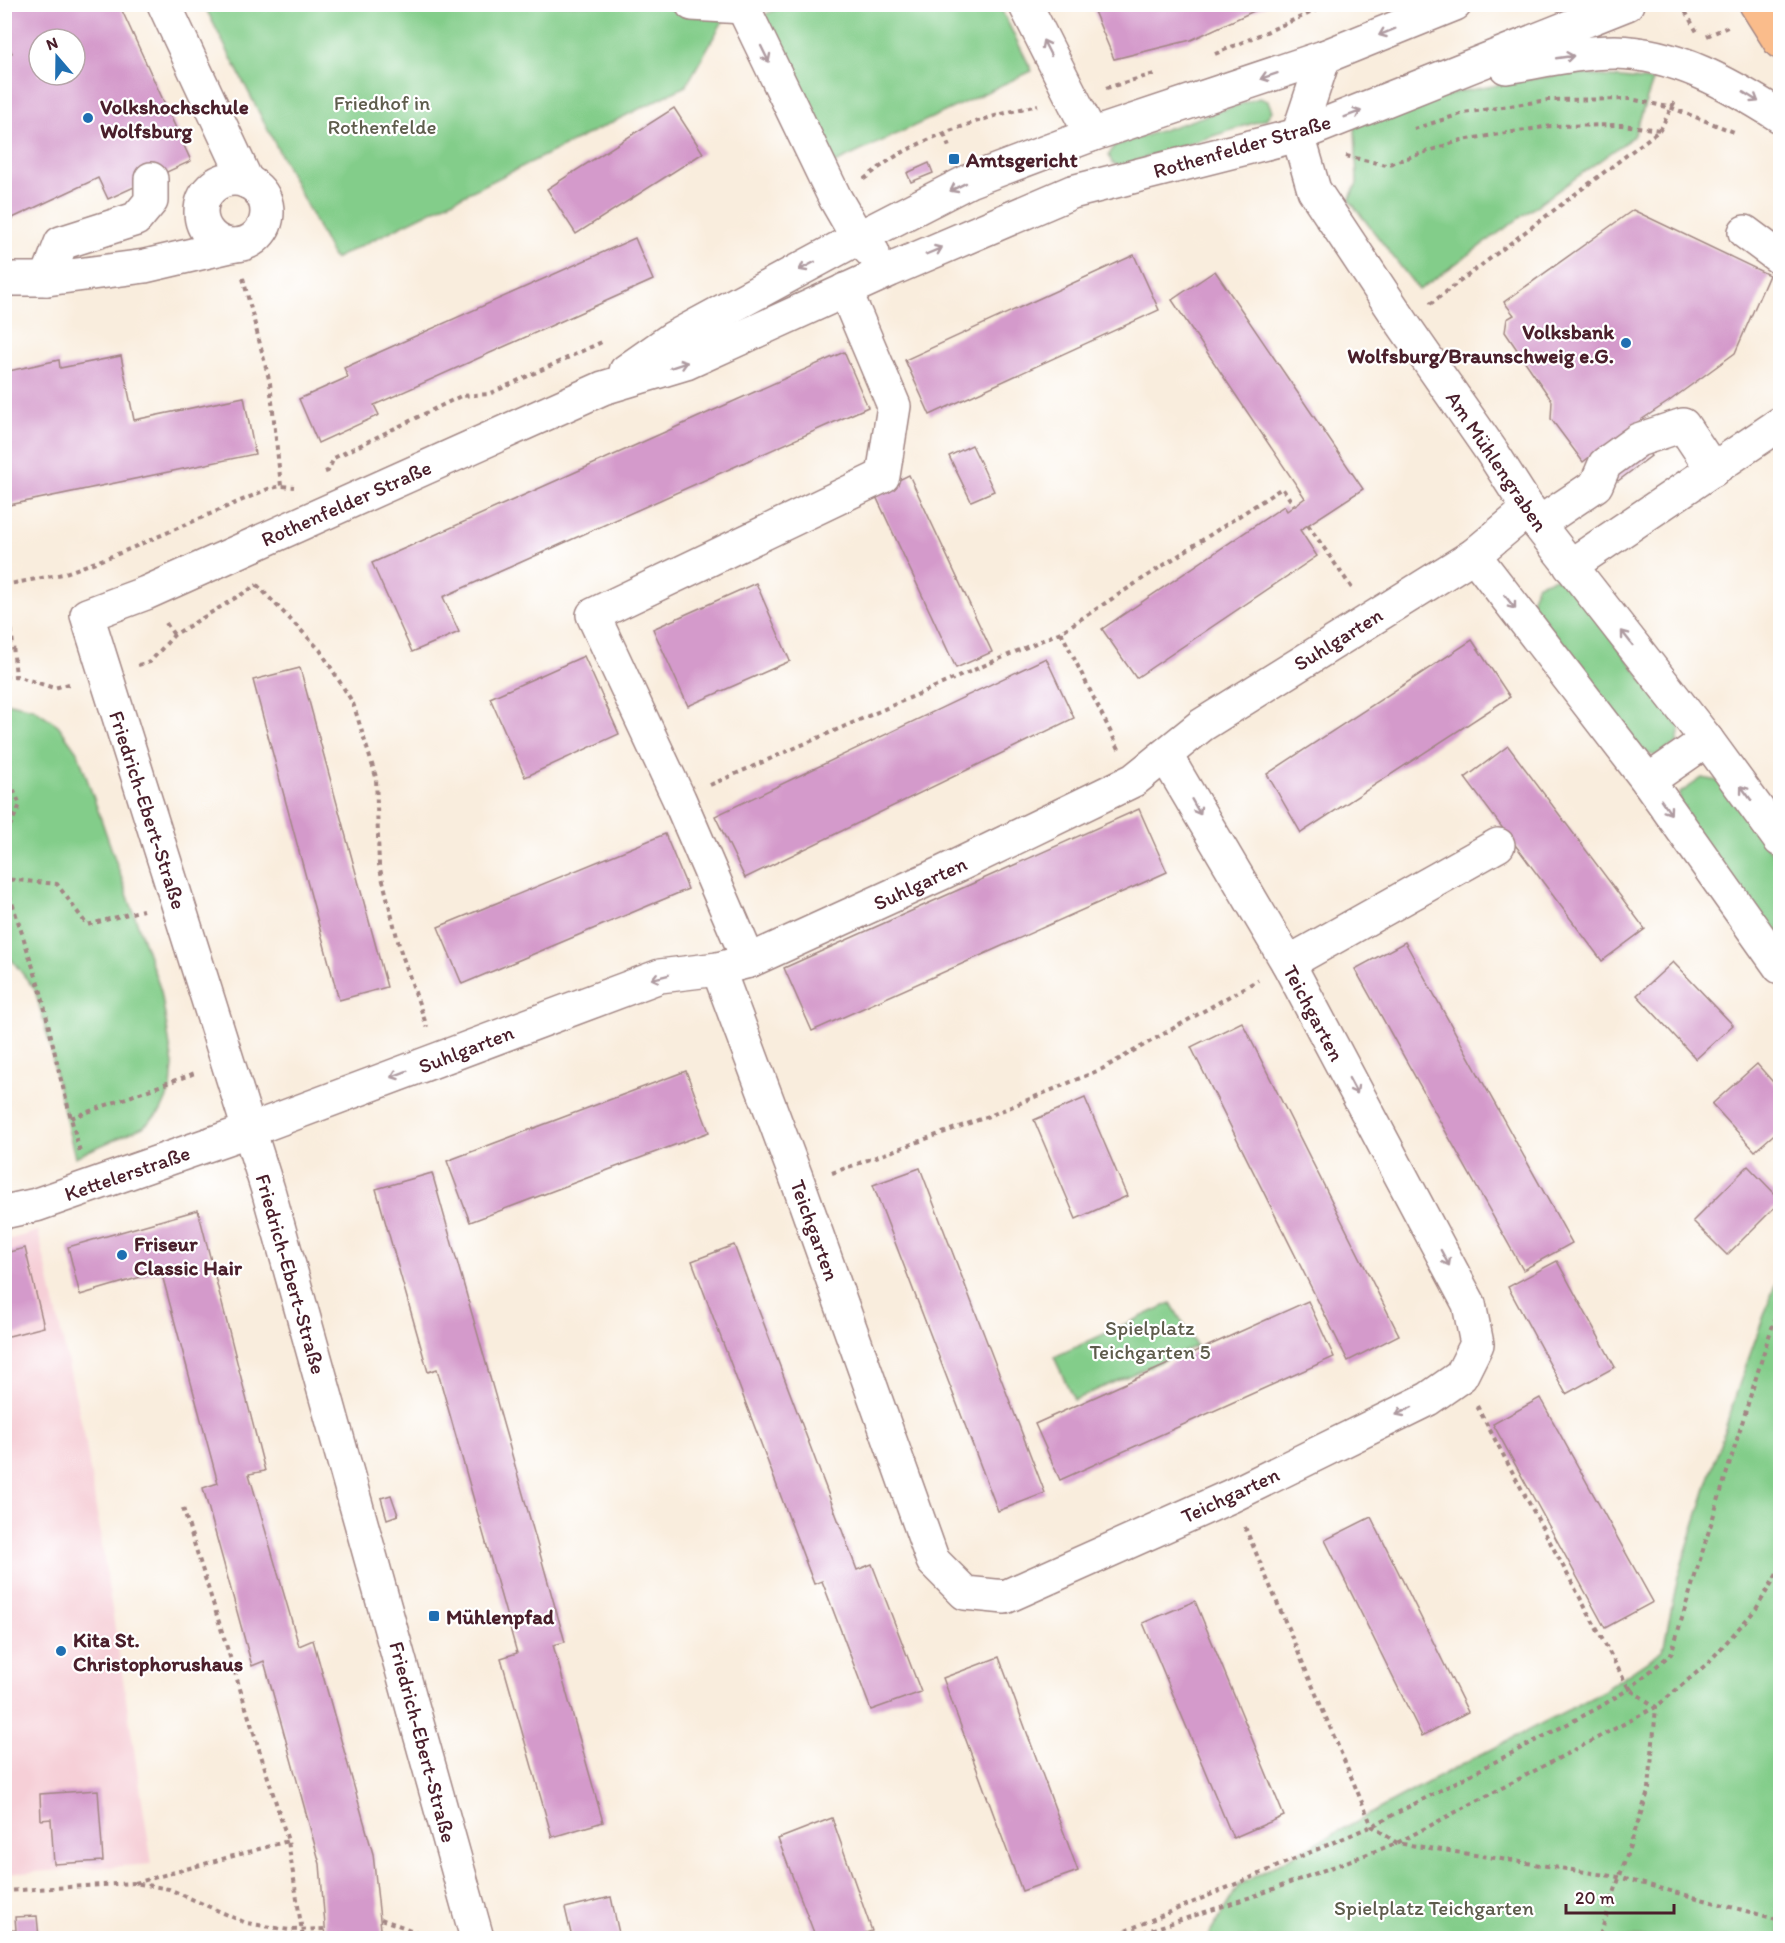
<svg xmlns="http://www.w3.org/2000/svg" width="1785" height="1943" font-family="Itim,sans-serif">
	<rect width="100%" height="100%" fill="#fff"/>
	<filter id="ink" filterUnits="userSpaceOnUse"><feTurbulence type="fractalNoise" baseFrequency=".0167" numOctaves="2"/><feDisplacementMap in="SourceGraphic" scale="12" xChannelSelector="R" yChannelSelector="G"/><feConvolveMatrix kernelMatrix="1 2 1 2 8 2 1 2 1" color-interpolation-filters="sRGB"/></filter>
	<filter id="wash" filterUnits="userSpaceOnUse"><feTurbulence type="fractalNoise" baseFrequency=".008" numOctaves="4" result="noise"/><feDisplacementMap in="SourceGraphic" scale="24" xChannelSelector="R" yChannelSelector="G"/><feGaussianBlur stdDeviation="1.35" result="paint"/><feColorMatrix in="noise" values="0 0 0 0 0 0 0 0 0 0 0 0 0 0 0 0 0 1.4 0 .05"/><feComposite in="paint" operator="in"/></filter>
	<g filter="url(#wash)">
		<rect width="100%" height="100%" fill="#f9eddd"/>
		<path fill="#f6cfd7" d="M38,1231L85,1438L152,1864L5,1874V1241Z"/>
		<g fill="#83cd8a" stroke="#66765a" stroke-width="1.5">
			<path d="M787,4L999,5L1032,71L833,164L764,15Z"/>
			<path d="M204,5H732L686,86L334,259Z"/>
			<path d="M1567,73L1653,81L1634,136L1419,290L1349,200L1357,183L1355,125L1458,92Z"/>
			<path d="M1259,98L1268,101L1272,111L1266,119L1119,166L1112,163L1109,155L1114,146Z"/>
			<path d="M1555,578L1571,585L1680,728L1677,743L1656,756L1637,751L1531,611L1532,598L1538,584Z"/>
			<path d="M5,702L33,708L58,725L78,753L161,991L173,1065L171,1088L161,1111L143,1127L75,1157L56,1079L51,1049L35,990L5,951Z"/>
			<path d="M1702,778L1719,781L1780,864V950L1679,809L1680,793Z"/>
			<path d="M1780,1271V1938H1207L1239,1885L1460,1765L1593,1697L1663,1650L1678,1576L1739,1385Z"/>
			<path d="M1171,1303L1196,1346L1074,1400L1054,1357Z"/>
		</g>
		<g id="blocks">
			<g fill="#d49acb" fill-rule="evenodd">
				<path d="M4,4H119L191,161L108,199L98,178L4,222V57L12,53L4,36ZM39,39H75V75H39Z"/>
				<path d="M1091,4H1269L1191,40L1114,59Z"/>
				<path d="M674,108L703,153L576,234L547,189Z"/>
				<path d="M929,163L933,173L911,182L907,173Z"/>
				<path d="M1633,210L1769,275L1735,353L1668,402L1629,428L1651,456L1618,481L1596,452L1583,462L1551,419L1552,401L1505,332L1507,319L1514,315L1504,302Z"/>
				<path d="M635,238L653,280L374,405L379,415L318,443L299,399L348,377L344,368Z"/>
				<path d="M1134,255L1159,310L930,415L905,360Z"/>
				<path d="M1215,271L1363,489L1300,530L1317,556L1136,678L1102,629L1284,506L1287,511L1305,498L1172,300Z"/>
				<path d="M844,352L868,407L443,597L459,632L412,652L372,563Z"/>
				<path d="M121,356L134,420L244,397L255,454L9,505L4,484V372L59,360L60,368Z"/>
				<path d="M972,445L994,491L971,501L949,456Z"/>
				<path d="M909,475L992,652L956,668L874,492Z"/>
				<path d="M756,583L790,661L688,706L653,629Z"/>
				<path d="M1472,640L1510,697L1301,833L1267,774Z"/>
				<path d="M584,656L619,734L525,777L490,698Z"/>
				<path d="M1046,658L1074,718L745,878L715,816Z"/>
				<path d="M300,668L387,987L339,1000L253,680Z"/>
				<path d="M1508,746L1645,929L1602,961L1465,778Z"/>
				<path d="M1139,809L1167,872L812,1031L784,968Z"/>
				<path d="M665,834L688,889L462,984L438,927Z"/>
				<path d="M1405,942L1572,1243L1523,1270L1355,969Z"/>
				<path d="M1673,962L1733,1025L1696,1059L1637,995Z"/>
				<path d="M1242,1022L1399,1335L1348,1361L1191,1047Z"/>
				<path d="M1757,1064L1780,1090V1129L1755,1151L1712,1104Z"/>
				<path d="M686,1071L709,1132L470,1222L447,1161Z"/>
				<path d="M1085,1098L1127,1196L1076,1219L1034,1120Z"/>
				<path d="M1748,1166L1780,1199V1202L1727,1255L1693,1221Z"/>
				<path d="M920,1168L1045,1493L998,1511L873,1185Z"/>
				<path d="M432,1173L565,1642L553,1645L603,1822L552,1837L501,1658L517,1653L437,1369L428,1372L376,1189Z"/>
				<path d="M198,1210L265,1471L249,1474L299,1646L313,1640L373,1854L382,1938H326L320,1864L264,1661L252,1666L203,1488L218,1483L161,1271L80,1295L68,1247Z"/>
				<path d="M734,1245L857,1570L872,1564L921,1692L871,1710L822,1581L814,1584L692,1261Z"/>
				<path d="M25,1248L44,1327L5,1337V1253Z"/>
				<path d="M1557,1261L1615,1367L1566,1394L1508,1287Z"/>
				<path d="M1308,1301L1334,1357L1060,1480L1035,1424Z"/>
				<path d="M1540,1398L1653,1602L1605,1628L1493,1424Z"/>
				<path d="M391,1495L398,1515L387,1519L381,1498Z"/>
				<path d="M1371,1517L1468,1712L1422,1736L1325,1540Z"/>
				<path d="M1195,1601L1284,1816L1233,1838L1143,1623Z"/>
				<path d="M999,1657L1078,1871L1022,1891L943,1678Z"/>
				<path d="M98,1790L103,1861L54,1864L51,1819L41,1820L40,1794Z"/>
				<path d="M832,1818L872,1931L850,1938H816L778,1839Z"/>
				<path d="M611,1897L620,1938H572L565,1908Z"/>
				<path d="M37,1916L39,1938H4V1931L16,1930L15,1917Z"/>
			</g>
		</g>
	</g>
	<g filter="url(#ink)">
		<use href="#blocks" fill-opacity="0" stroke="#a28684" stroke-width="1.5"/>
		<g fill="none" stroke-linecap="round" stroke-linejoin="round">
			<g stroke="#a28684" stroke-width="36">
				<g id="minor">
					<path d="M164,4L247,182"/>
					<path d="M692,4L743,7"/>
					<path d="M749,4L743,7L835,198L858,238L873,253"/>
					<path d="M1025,4L1091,135"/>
					<path d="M1506,67C1542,61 1579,52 1615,52C1676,53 1731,85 1780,116"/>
					<path d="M1298,135L1314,190L1403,324L1492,452L1538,524L1707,740L1780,840"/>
					<path d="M1298,135L1324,57"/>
					<circle cx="234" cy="212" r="33"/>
					<path d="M1745,232L1780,258"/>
					<path d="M4,279H47L145,266L235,245"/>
					<path d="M47,279L61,243L136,219L151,201V179"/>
					<path d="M626,371L673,338L858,238L969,181L1091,135L1324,57L1455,4"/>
					<path d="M1538,524L1596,485L1605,464L1638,440L1683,425L1713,470"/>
					<path d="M1474,555L1648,781L1780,967"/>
					<path d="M1570,566L1780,424"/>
					<path d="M1648,781L1707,740"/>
					<path d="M749,961L679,799L593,615L883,476L894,406L845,290"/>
					<path d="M1288,963L1498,845"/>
					<path d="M718,969L799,1185L933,1561L965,1593L1005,1597L1231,1496L1428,1399L1461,1376L1477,1344L1469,1304L1288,963L1166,756"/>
					<path d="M4,1212L36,1205L250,1130L660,976L718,969L749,961L942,873L1134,780L1202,725L1474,555L1529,509"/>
					<path d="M477,1938L268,1190L87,615L146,593L603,388L686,363L890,270L1072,192L1298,135L1627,4"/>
				</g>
			</g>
			<g stroke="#a28684" stroke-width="36">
				<path id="major" d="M1756,4L1780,42"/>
			</g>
			<g stroke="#a28684" stroke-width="4" stroke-dasharray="4.5 4.5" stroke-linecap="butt">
				<path d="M1681,4L1697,32"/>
				<path d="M1707,36L1730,26"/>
				<path d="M1215,54L1331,4"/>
				<path d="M1106,88L1154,74"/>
				<path d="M1414,129L1464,113L1548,100L1631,99L1672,108L1734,132"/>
				<path d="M944,134L950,150"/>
				<path d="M1346,156L1386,165L1462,140L1551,126L1622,125L1660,130"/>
				<path d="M864,179C875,171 886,162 898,155C938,132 993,115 1038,105"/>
				<path d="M243,278L270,383L281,486"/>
				<path d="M1430,304L1660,130L1676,99"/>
				<path d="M325,472L328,471L334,458L461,396L489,394L604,341"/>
				<path d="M1308,525L1354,591"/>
				<path d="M4,585L63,574L120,553L268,489L281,486L294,487"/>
				<path d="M7,585L16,676"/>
				<path d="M257,585L320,650L353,703L376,777L379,865L400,949L427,1027"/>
				<path d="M166,623L174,635"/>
				<path d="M1061,632L1119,749"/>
				<path d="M138,665L150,662L174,635L257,585"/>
				<path d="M4,677L16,676L54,688L73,683"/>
				<path d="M4,776L9,778L20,805L5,836V879L57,884L87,925L143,910"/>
				<path d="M710,785L1061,632L1282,488L1294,505"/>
				<path d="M4,878L41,992L60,1076L80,1152"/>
				<path d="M71,1118L195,1073"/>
				<path d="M832,1173L989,1116L1102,1069L1258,980"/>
				<path d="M1477,1406L1629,1689L1656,1707L1649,1789L1599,1938"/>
				<path d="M183,1508L288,1841L303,1938"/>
				<path d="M1245,1527L1372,1826L1397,1843L1618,1877L1780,1920"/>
				<path d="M135,1883L288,1841"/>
				<path d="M4,1891L134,1883L169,1889L246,1923L289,1930L325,1929"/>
				<path d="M381,1919L433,1938"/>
				<path d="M1109,1938L1372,1826L1598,1708L1629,1689L1671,1654L1767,1342L1780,1305"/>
				<path d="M1126,1938L1260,1894L1397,1843L1656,1707L1708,1663L1756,1609L1780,1569"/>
			</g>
			<use href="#minor" stroke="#fff" stroke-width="33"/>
			<use href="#major" stroke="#fabc8b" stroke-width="33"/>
		</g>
		<defs><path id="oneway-shaft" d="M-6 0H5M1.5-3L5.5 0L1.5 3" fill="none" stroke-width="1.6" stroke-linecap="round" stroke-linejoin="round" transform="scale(1.5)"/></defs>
		<g stroke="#ae9aa0">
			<use href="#oneway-shaft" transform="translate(1387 32) rotate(158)"/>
			<use href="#oneway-shaft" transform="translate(1047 48) rotate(-117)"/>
			<use href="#oneway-shaft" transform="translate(765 54) rotate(64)"/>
			<use href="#oneway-shaft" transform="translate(1565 57) rotate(-8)"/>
			<use href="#oneway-shaft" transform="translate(1269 76) rotate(162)"/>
			<use href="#oneway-shaft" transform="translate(1751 97) rotate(32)"/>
			<use href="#oneway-shaft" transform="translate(1353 114) rotate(-21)"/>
			<use href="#oneway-shaft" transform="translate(958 187) rotate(153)"/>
			<use href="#oneway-shaft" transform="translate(934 251) rotate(-23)"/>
			<use href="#oneway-shaft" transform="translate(807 266) rotate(152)"/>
			<use href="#oneway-shaft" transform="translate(679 365) rotate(-18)"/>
			<use href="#oneway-shaft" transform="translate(1510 602) rotate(52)"/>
			<use href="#oneway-shaft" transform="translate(1627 638) rotate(-128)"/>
			<use href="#oneway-shaft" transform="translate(1746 793) rotate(-126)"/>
			<use href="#oneway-shaft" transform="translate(1196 807) rotate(60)"/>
			<use href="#oneway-shaft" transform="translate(1666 807) rotate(55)"/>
			<use href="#oneway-shaft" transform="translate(660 977) rotate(166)"/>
			<use href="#oneway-shaft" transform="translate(399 1074) rotate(159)"/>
			<use href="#oneway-shaft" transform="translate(1353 1086) rotate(62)"/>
			<use href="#oneway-shaft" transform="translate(1445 1258) rotate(62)"/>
			<use href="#oneway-shaft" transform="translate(1404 1411) rotate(154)"/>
		</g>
	</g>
	<g fill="#1f6fb2" stroke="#fff" stroke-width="2">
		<circle cx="88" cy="118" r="6"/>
		<rect x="948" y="153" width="12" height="12" rx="3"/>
		<circle cx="1626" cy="343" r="6"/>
		<circle cx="122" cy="1255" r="6"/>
		<rect x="428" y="1610" width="12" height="12" rx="3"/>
		<circle cx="61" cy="1651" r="6"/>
	</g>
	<g text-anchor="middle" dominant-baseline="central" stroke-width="4.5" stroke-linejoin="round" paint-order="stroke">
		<g font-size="21" fill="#5e5c4c" stroke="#fff">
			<text x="382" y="102">Friedhof in<tspan x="382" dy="24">Rothenfelde</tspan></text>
			<text x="1150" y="1327">Spielplatz<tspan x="1150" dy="24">Teichgarten 5</tspan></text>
			<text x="1434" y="1907">Spielplatz Teichgarten</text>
		</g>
		<g font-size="21" font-weight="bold" fill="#4a1f2b" stroke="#fff" text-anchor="start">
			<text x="100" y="106">Volkshochschule<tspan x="100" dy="24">Wolfsburg</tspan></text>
			<text x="966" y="159">Amtsgericht</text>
			<text x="1614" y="331" text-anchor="end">Volksbank<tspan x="1614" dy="24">Wolfsburg/Braunschweig e.G.</tspan></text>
			<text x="134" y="1243">Friseur<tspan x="134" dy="24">Classic Hair</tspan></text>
			<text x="446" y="1616">Mühlenpfad</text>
			<text x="73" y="1639">Kita St.<tspan x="73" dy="24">Christophorushaus</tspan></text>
		</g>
		<g font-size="21" fill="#4a1f2b" stroke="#fff">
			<text transform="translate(1242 146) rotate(-16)">Rothenfelder Straße</text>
			<text transform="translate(1497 461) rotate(56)">Am Mühlengraben</text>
			<text transform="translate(346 503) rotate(-24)">Rothenfelder Straße</text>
			<text transform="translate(1338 639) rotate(-32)">Suhlgarten</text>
			<text transform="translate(148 810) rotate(72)">Friedrich-Ebert-Straße</text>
			<text transform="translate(920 883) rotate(-25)">Suhlgarten</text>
			<text transform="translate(1314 1013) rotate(62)">Teichgarten</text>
			<text transform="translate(466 1049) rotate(-21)">Suhlgarten</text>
			<text transform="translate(127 1173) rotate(-19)">Kettelerstraße</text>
			<text transform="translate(815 1230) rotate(70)">Teichgarten</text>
			<text transform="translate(291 1274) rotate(74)">Friedrich-Ebert-Straße</text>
			<text transform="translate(1230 1495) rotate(-25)">Teichgarten</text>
			<text transform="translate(423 1742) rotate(75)">Friedrich-Ebert-Straße</text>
		</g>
	</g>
	<rect width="1785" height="1943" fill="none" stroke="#fff" stroke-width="24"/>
	<g transform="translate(57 57) rotate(340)"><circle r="28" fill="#ffffff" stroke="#b7a5aa" stroke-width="1.5"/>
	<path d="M0-4.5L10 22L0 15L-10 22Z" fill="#1f6fb2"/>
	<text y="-9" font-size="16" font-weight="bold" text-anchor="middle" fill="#4a1f2b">N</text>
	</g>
	<path d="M1566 1904v9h108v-9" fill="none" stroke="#4a1f2b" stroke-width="3"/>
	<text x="1575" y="1904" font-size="18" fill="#4a1f2b" stroke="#ffffff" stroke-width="4.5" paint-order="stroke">20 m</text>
</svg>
